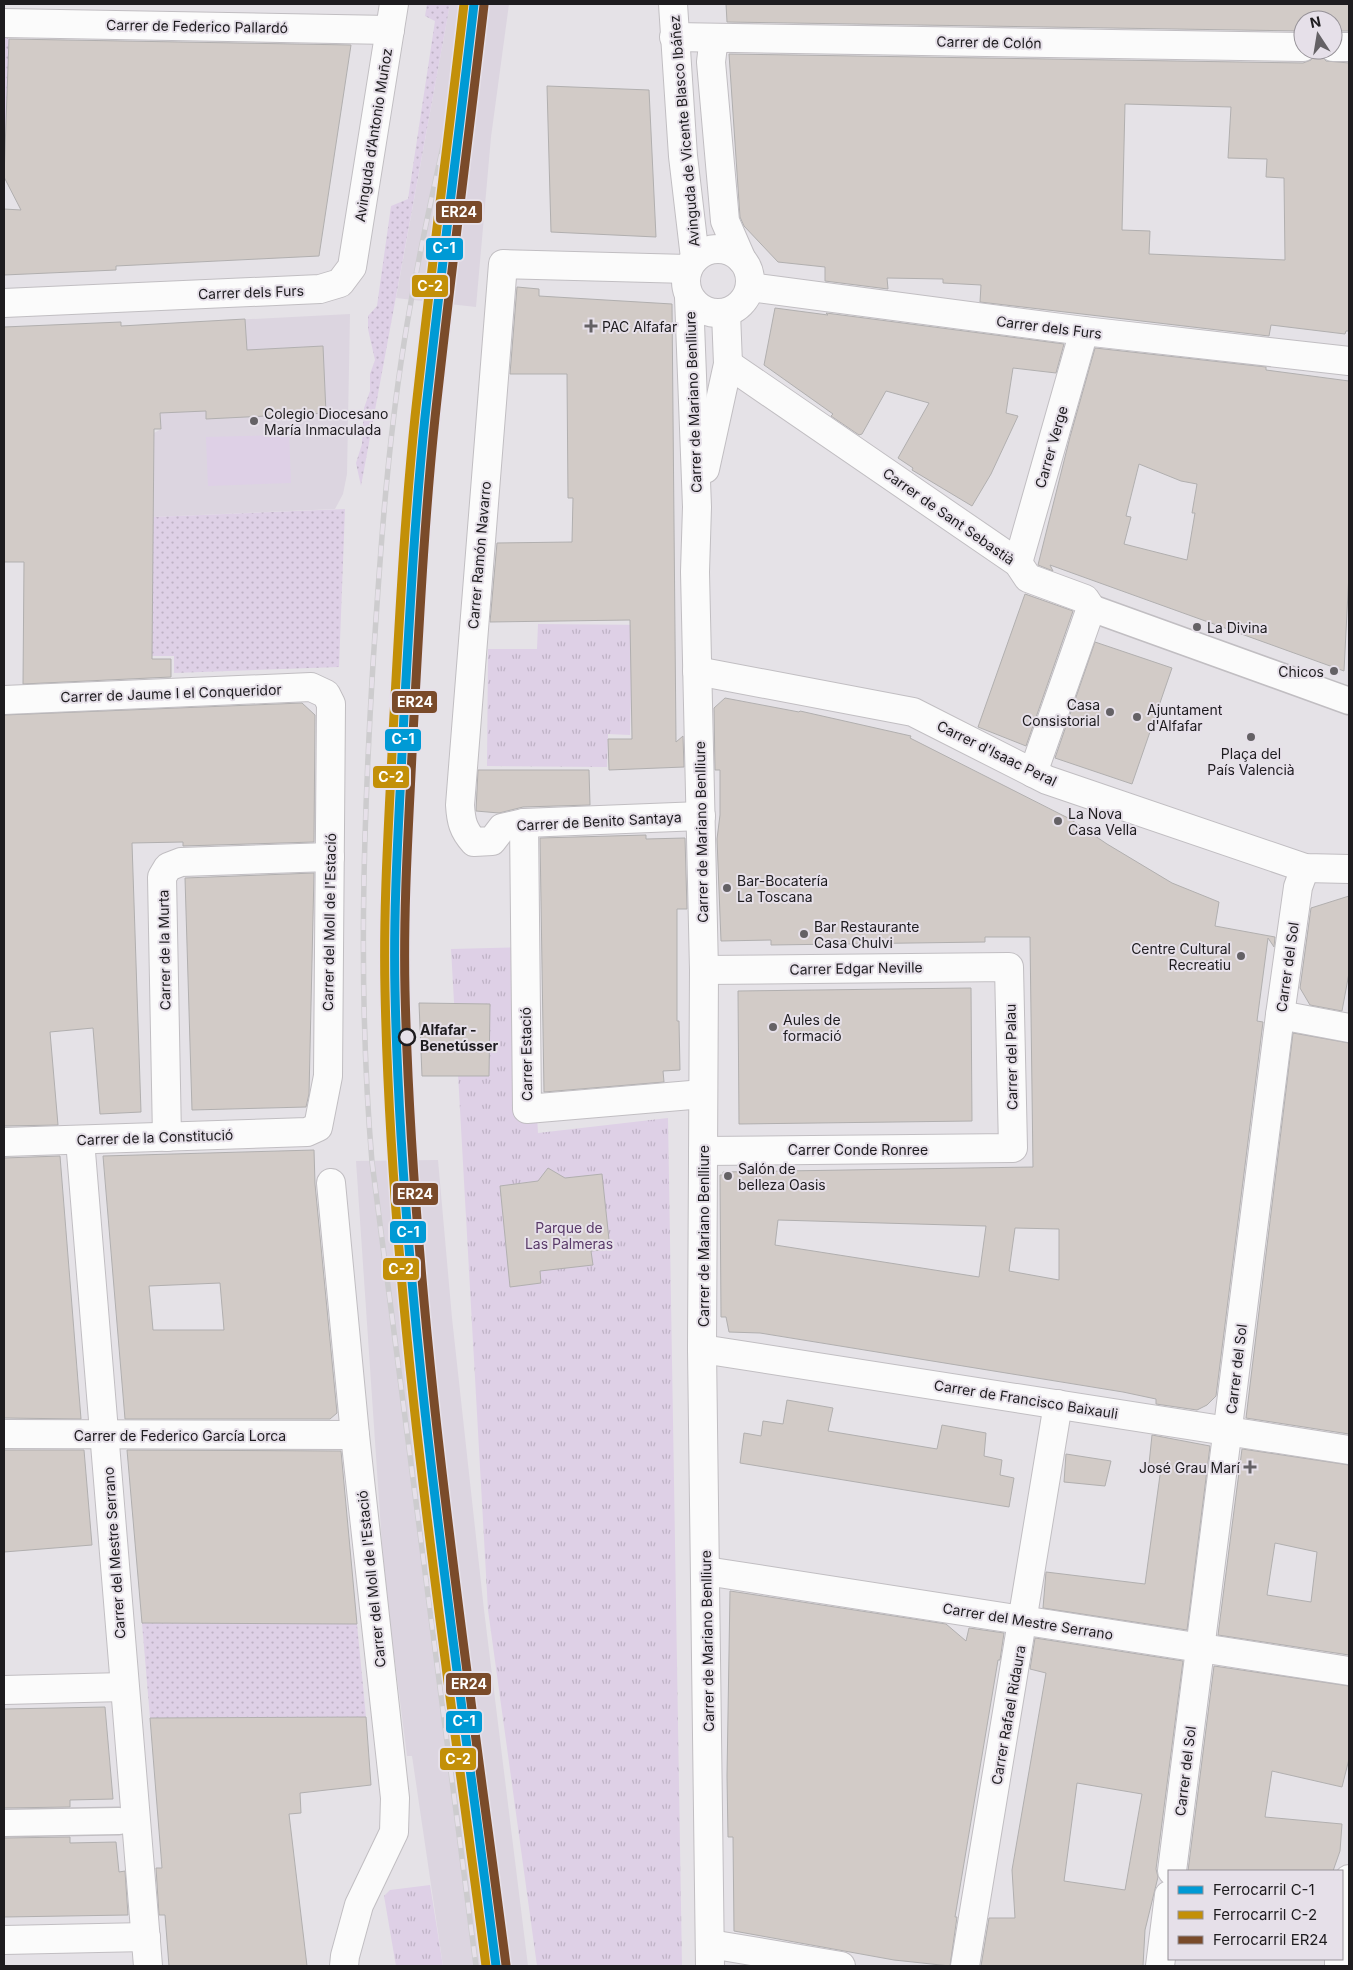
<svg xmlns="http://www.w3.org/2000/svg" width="1353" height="1970" font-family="Inter,sans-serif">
	<defs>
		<pattern id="grass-dots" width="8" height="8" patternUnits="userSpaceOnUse" patternTransform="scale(1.25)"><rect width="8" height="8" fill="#ded0e6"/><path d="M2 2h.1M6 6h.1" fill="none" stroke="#beb2c5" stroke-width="1.8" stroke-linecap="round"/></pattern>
		<pattern id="park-tufts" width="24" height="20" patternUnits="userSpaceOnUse" patternTransform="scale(1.25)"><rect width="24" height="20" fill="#ded0e6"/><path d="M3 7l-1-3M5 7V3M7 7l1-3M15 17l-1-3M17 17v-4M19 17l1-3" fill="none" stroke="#beb2c5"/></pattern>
	</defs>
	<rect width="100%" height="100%" fill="#e5e2e7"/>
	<g fill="#dcd5e0">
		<path d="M450,4H509L491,137L476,307L396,298Z"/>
		<path d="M350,314L347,474L343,494L335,509L153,517L154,433L161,429L156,324Z"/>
		<path d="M438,1160L452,1318L484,1610L528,1966H443L412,1756H407L384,1574L356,1161Z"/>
	</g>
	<g fill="url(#grass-dots)">
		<path d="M427,4H450L361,486L356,463L362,444L364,408L370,391V374L375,360L368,329V316L377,306L391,206L408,199L435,21L425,16Z"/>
		<path d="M4,34H9L5,154H4Z"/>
		<path d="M345,509L339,667L174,673V656H152L153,517Z"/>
		<path d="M142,1623L357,1624L366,1717L150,1718Z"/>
	</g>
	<g fill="url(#park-tufts)">
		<path d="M538,624L651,625L632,654L630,735L608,734L607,767L487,766L488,649H537Z"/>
		<path d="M527,947L538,1133L668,1118L682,1966H537L488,1610L451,949Z"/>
		<path d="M430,1885L443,1966H396L384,1896L390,1890Z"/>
	</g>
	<path fill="#ded0e6" d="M289,435L291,483L208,486L206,437Z"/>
	<g fill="#d2cbc7" stroke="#b1afaf" fill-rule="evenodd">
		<path d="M726,4H1349V31H1333V20H1303V31L727,22Z"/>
		<path d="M9,39L351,45L319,256L116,266V270L4,275V209L21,210L4,177Z"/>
		<path d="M1318,50L1326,61L1349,63V331H1346L1345,334L1271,325L1269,336L980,302L981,285L943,283V279L887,278L888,289L825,281V267L778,262L744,226L740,217L729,54L1303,63L1311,60ZM1125,104L1231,107L1228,158L1267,159L1266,177L1284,178L1285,260L1149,254L1150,231L1122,230Z"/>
		<path d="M547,86L649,90L656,237L551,232Z"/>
		<path d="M517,287L539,289V296L672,304L676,742L683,736L684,767L609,770L608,739H632L630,620L490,622L497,543L572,542L573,498H568L567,374H510Z"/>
		<path d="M775,308L828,315L826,313L1064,344L1056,373L1013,368L1006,413L1018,416L991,474L972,506L912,470L913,468L898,458L929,403L886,391L862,434L859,435L831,416L833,414L764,365Z"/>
		<path d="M245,319L247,350L323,346L326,413L206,419V411L160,413L161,429H154L152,659H171V677L23,684L24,562H4V327L121,322V326Z"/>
		<path d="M1095,348L1266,367V370L1349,381V573L1344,671L1050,565L1053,571L1038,565L1070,437ZM1139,464L1181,481L1197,484L1192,513H1195L1187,560L1124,544L1131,517L1126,516Z"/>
		<path d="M1025,594L1073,611L1026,746L978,727Z"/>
		<path d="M1095,642L1172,668L1132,784L1055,758Z"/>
		<path d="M725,698L799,712L800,711L911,736L910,738L1070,819L1107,844L1172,883L1219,902L1215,926L1275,937L1274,947L1268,938L1257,1021L1263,1022L1216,1396L1207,1405L1197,1410L1156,1404V1399L1123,1392L760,1333L729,1332L726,1317H721L720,1175H723V1172L1033,1167L1030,937H985V942L911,943L771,945V940L721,941L717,839L720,815V770H715L714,708ZM778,1220L986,1226L979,1277L775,1245ZM1015,1228L1059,1229V1280L1009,1271Z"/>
		<path d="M302,703L315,715L314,842L183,846V842L132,843L141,1112L100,1114L93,1028L50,1032L58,1125L4,1126V715Z"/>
		<path d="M478,770H589L590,805L523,807L499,813L476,811Z"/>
		<path d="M646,835V839L685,838L687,909H677V1021H679L680,1070L663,1071L664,1082L544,1092L540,838Z"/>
		<path d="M314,873L309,1094L306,1107L192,1110L185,878Z"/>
		<path d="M1349,896V973L1342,1011L1310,1005L1300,988L1311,908Z"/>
		<path d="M971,988L972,1121L739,1124L738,991Z"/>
		<path d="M419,1003L490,1004L489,1076H422Z"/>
		<path d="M1293,1033L1349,1043V1434L1246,1418Z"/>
		<path d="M314,1150L315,1184L337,1413L330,1419H125L103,1156ZM220,1283L224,1330H153L149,1286Z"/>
		<path d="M60,1156L81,1419L4,1418V1158Z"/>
		<path d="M548,1168L565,1178L602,1174L610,1249L591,1251L593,1265L540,1271L541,1283L510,1287L500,1186L538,1181Z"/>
		<path d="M787,1400L833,1408L828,1431L937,1449L942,1425L986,1433L984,1456L1002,1460L1000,1475L1014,1478L1009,1507L740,1463L744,1433L761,1436L763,1421L783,1424Z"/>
		<path d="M1152,1435L1210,1446L1187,1630L1043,1608L1046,1572L1145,1584L1161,1468L1149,1464Z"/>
		<path d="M1242,1449L1349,1465V1655L1218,1635ZM1275,1543L1317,1552L1311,1602L1267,1595Z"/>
		<path d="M4,1450H84L92,1545L4,1552Z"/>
		<path d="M127,1450L341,1451L357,1624L142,1623Z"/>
		<path d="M1066,1454L1111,1461L1105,1486L1064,1482Z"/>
		<path d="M730,1591L946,1624L966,1641L969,1628L1004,1633L1000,1660H998L955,1917H957L950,1966L894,1960L734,1931L733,1837H728L727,1776Z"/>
		<path d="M1035,1638L1183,1661L1156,1869L1158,1877L1145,1930L1143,1966H981L989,1918H1015L1012,1870L1046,1673L1030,1669ZM1077,1783L1142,1794L1125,1890L1064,1881Z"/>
		<path d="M1214,1666L1349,1686V1759L1342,1787L1272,1771L1265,1817L1342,1824L1340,1851L1333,1871H1188Z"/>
		<path d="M105,1707L113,1799L70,1800V1807L4,1808V1709Z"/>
		<path d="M366,1717L371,1785L300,1793L301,1813L289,1814L307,1966H169L165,1915H159L156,1868H162L150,1718Z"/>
		<path d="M70,1837V1843L116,1842L119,1872L125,1871L128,1915L4,1917V1838Z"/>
	</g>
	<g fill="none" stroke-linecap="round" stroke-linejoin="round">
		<g stroke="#c1bec2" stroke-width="29">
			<g id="pedestrian">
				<path d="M1091,608L1349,701"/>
				<path d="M4,1823L119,1821"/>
			</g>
		</g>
		<g stroke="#c1bec2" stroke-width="30">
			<g id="minor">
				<path d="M4,23L390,30"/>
				<path d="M674,37L1303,47"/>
				<path d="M722,38L713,45L711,62L725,221L742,260"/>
				<path d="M1333,47H1349"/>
				<path d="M688,269L503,264L460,805C461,821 463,830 474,842L492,841L502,828L524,823L701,816"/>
				<path d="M750,287L1084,331L1349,361"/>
				<path d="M4,303L320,289L340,283L352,267L394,4"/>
				<path d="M728,364L1018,563L1028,578L1085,599L1091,608L1033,773"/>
				<path d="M1018,563L1084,331"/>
				<path d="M697,671L913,712L1047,780L1305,868L1349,869"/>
				<path d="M4,700L311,687L326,694L331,704L328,1076L318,1127L307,1132L4,1142"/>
				<path d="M524,823L527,1109L703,1094"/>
				<path d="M1280,1015L1349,1028"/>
				<path d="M167,1137L162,877L168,867L181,862L330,857"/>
				<path d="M80,1140L148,1966"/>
				<path d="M703,1151L1013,1148L1009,967L704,970"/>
				<path d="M331,1183L355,1435L395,1798L394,1832L359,1905L345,1956L344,1966"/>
				<path d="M702,1349L1349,1450"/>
				<path d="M4,1434L355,1435"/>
				<path d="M706,1571L1349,1671"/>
				<path d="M4,1690L124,1687"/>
				<path d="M1172,1871L1280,1015L1298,887L1305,868"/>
				<path d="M4,1940L146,1937"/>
				<path d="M1342,1940L1349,1879"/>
				<path d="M710,1944L841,1966"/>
				<path d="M965,1966L1058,1404"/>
				<path d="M1160,1966L1169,1895"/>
				<path d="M1339,1966V1959"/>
			</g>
		</g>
		<g stroke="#c1bec2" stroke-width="30">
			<g id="tertiary">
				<path d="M673,4L683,156L695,258"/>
				<circle cx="718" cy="281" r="32"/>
				<path d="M689,297L697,507L695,572L704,970L702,1349L710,1966"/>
				<path d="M705,469L728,364L726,313"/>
			</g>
		</g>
		<use href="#pedestrian" stroke="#fbfbfb" stroke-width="26"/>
		<use href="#minor" stroke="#fbfbfb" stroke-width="28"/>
		<use href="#tertiary" stroke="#fbfbfb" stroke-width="28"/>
		<g stroke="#cdccce" stroke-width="5.5">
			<path id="rail" d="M474,4C451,117 422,228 404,343C387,449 380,557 373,664C363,830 358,996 372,1162L476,1966"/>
		</g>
		<use href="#rail" stroke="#e6e0e9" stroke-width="4" stroke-dasharray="11" stroke-linecap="butt"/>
		<g stroke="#e6e0e9" stroke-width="12">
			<path id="rail-1" d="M474,4C458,142 440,279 425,417C414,522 409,628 403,733C399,819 393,905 395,991C402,1317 455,1643 496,1966"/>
		</g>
		<g stroke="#e6e0e9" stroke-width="12">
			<path id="rail-2" d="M464,4C448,141 430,279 415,417C404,522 399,628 393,733C389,819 383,905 385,991C392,1317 444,1643 486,1966"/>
		</g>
		<g stroke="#e6e0e9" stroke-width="12">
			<path id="rail-3" d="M484,5C468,143 450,280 435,418C424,523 419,628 413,734C409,819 403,905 405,991C413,1317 464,1642 506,1965"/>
		</g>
		<use href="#rail-1" stroke="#009ad5" stroke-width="9"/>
		<use href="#rail-2" stroke="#c39008" stroke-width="9"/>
		<use href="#rail-3" stroke="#7a4b2a" stroke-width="9"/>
	</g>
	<g fill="#646165" stroke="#e6e0e9" stroke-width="2">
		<path d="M588.5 318.5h5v5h5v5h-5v5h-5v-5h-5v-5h5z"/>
		<circle cx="254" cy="421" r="5"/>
		<circle cx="1197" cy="627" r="5"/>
		<circle cx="1334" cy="671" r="5"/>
		<circle cx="1110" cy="712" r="5"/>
		<circle cx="1137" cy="717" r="5"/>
		<circle cx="1251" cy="737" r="5"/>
		<circle cx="1058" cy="821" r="5"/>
		<circle cx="727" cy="888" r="5"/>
		<circle cx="804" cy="934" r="5"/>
		<circle cx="1241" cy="956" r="5"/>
		<circle cx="773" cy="1027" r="5"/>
		<circle cx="728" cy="1176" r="5"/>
		<path d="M1247.5 1459.5h5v5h5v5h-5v5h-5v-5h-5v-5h5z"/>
	</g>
	<circle fill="#e6e0e9" stroke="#1e1c1f" stroke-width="2.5" cx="407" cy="1037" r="8"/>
	<g text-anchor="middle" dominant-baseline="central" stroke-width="4" stroke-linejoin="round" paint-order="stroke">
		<g font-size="14" fill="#1e1c1f" stroke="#e6e0e9">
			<text transform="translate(197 26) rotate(1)">Carrer de Federico Pallardó</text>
			<text transform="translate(989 42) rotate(1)">Carrer de Colón</text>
			<text transform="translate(684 131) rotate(-95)">Avinguda de Vicente Blasco Ibáñez</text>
			<text transform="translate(373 135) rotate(-81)">Avinguda d’Antonio Muñoz</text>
			<text transform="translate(251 292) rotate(-2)">Carrer dels Furs</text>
			<text transform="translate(1049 327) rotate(7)">Carrer dels Furs</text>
			<text transform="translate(693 402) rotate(-92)">Carrer de Mariano Benlliure</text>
			<text transform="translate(1051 447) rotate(-74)">Carrer Verge</text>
			<text transform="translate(949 516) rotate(35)">Carrer de Sant Sebastià</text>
			<text transform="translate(479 555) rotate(-85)">Carrer Ramón Navarro</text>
			<text transform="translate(171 693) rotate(-2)">Carrer de Jaume I el Conqueridor</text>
			<text transform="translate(997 753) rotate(26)">Carrer d'Isaac Peral</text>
			<text transform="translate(599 821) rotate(-3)">Carrer de Benito Santaya</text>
			<text transform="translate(701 832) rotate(-91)">Carrer de Mariano Benlliure</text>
			<text transform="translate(329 922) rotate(-89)">Carrer del Moll de l'Estació</text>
			<text transform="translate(164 950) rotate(-91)">Carrer de la Murta</text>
			<text transform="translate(1287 967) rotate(-82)">Carrer del Sol</text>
			<text transform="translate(856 968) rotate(-1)">Carrer Edgar Neville</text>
			<text transform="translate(526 1054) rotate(-91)">Carrer Estació</text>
			<text transform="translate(1011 1057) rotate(-91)">Carrer del Palau</text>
			<text transform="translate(155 1137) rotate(-2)">Carrer de la Constitució</text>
			<text x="858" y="1149">Carrer Conde Ronree</text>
			<text transform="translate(703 1236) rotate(-90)">Carrer de Mariano Benlliure</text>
			<text transform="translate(1236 1369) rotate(-83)">Carrer del Sol</text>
			<text transform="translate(1026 1399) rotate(9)">Carrer de Francisco Baixauli</text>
			<text x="180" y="1435">Carrer de Federico García Lorca</text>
			<text transform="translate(114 1553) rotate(-94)">Carrer del Mestre Serrano</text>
			<text transform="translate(371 1579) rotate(-96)">Carrer del Moll de l'Estació</text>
			<text transform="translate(1028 1621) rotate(9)">Carrer del Mestre Serrano</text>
			<text transform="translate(707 1641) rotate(-91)">Carrer de Mariano Benlliure</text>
			<text transform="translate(1008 1715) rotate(-80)">Carrer Rafael Ridaura</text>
			<text transform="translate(1185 1771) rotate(-83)">Carrer del Sol</text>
		</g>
		<g font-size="14" fill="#1e1c1f" stroke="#e6e0e9" text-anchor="start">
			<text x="602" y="326">PAC Alfafar</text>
			<text x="264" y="413">Colegio Diocesano<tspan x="264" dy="16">María Inmaculada</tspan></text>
			<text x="1207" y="627">La Divina</text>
			<text x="1324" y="671" text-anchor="end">Chicos</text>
			<text x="1100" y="704" text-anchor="end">Casa<tspan x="1100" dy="16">Consistorial</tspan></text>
			<text x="1147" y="709">Ajuntament<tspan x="1147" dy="16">d'Alfafar</tspan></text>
			<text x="1251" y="753" text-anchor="middle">Plaça del<tspan x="1251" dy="16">País Valencià</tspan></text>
			<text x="1068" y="813">La Nova<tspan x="1068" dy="16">Casa Vella</tspan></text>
			<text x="737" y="880">Bar-Bocatería<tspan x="737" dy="16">La Toscana</tspan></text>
			<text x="814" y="926">Bar Restaurante<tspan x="814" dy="16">Casa Chulvi</tspan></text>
			<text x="1231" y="948" text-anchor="end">Centre Cultural<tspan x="1231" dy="16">Recreatiu</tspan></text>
			<text x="783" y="1019">Aules de<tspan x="783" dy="16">formació</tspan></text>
			<text x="738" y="1168">Salón de<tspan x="738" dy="16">belleza Oasis</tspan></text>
			<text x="1240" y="1467" text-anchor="end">José Grau Marí</text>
		</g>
		<g font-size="14" font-weight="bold" fill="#1e1c1f" stroke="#e6e0e9" text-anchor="start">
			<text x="420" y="1029">Alfafar -<tspan x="420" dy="16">Benetússer</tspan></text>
		</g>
		<g font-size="14" fill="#5a3a69" stroke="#e6e0e9">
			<text x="569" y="1227">Parque de<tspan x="569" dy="16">Las Palmeras</tspan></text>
		</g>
	</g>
	<g stroke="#e6e0e9" stroke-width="2">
		<rect x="435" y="200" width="48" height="24" rx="5" fill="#7a4b2a"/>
		<rect x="425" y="237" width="39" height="24" rx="5" fill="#009ad5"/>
		<rect x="411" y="274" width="38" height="24" rx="5" fill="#c39008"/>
		<rect x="391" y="690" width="47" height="24" rx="5" fill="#7a4b2a"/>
		<rect x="384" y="728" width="38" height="24" rx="5" fill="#009ad5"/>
		<rect x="372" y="765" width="38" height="24" rx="5" fill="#c39008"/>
		<rect x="392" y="1182" width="47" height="24" rx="5" fill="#7a4b2a"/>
		<rect x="389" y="1220" width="38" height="24" rx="5" fill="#009ad5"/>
		<rect x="382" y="1257" width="38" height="24" rx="5" fill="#c39008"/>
		<rect x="445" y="1672" width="47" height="24" rx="5" fill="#7a4b2a"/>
		<rect x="445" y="1710" width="38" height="24" rx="5" fill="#009ad5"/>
		<rect x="439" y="1747" width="38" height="24" rx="5" fill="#c39008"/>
	</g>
	<g font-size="14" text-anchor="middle" font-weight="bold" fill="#fff">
		<text x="459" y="217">ER24</text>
		<text x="444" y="253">C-1</text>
		<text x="430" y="291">C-2</text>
		<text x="415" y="707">ER24</text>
		<text x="403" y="744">C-1</text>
		<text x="391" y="782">C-2</text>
		<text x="415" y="1199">ER24</text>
		<text x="408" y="1237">C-1</text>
		<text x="401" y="1274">C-2</text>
		<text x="469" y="1689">ER24</text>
		<text x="464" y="1726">C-1</text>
		<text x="458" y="1764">C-2</text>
	</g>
	<rect width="1353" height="1970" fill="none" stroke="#1e1c1f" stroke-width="10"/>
	<rect x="1168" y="1870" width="175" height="90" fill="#e6e0e9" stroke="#969298"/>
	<rect x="1178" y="1886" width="25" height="8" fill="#009ad5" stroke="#969298"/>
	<text x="1213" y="1895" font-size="15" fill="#1e1c1f">Ferrocarril C-1</text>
	<rect x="1178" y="1911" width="25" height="8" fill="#c39008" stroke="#969298"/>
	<text x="1213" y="1920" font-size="15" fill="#1e1c1f">Ferrocarril C-2</text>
	<rect x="1178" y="1936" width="25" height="8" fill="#7a4b2a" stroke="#969298"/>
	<text x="1213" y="1945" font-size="15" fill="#1e1c1f">Ferrocarril ER24</text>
	<g transform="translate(1318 35) rotate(348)"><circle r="24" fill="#e6e0e9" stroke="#969298"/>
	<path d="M0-4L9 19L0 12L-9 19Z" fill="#646165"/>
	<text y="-8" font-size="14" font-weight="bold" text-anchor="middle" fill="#1e1c1f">N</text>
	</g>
</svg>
